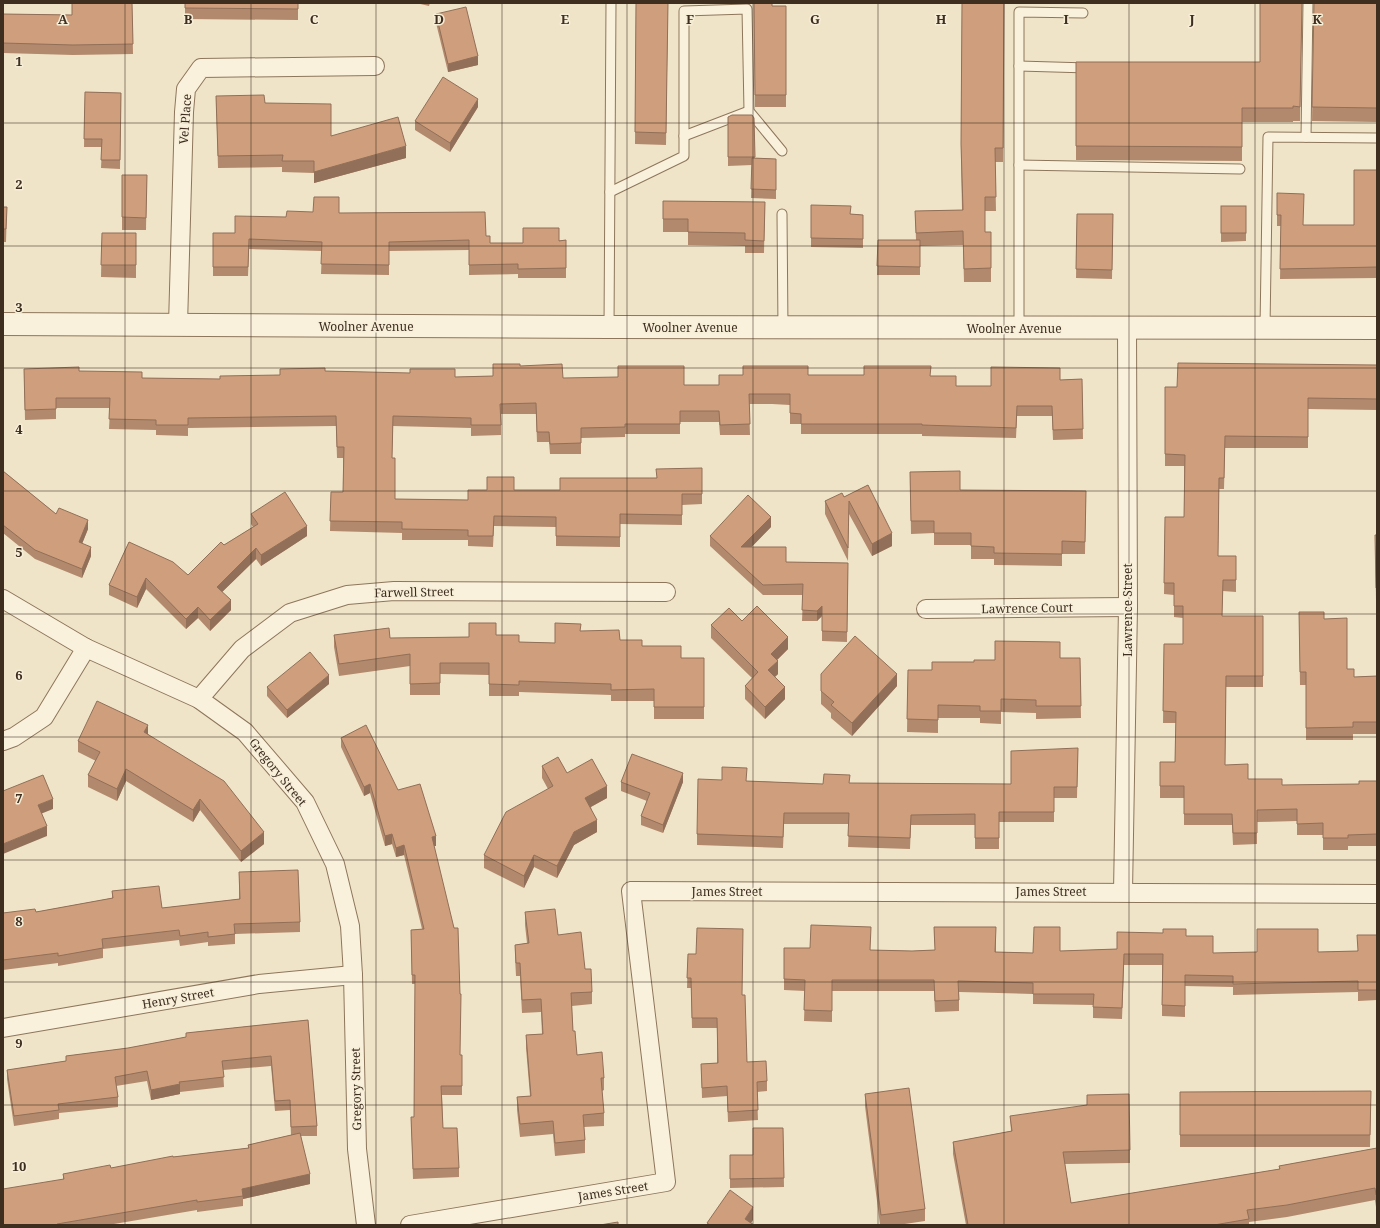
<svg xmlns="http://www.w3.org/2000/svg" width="1380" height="1228" font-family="'Noto Serif',serif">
	<rect width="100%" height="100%" fill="#f0e4c8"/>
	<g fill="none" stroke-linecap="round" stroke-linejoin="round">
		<g stroke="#8d765c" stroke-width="11">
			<g id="service">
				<path d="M1019,66L1088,68"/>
				<path d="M684,136L749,111"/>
				<path d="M1306,137L1308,3"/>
				<path d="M1019,165L1240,169"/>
				<path d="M610,192L684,156V11L747,9L749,111L782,151"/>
				<path d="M782,214L783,328"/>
				<path d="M609,327L611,3"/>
				<path d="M1019,328V12L1083,13"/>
				<path d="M1265,328L1268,137L1377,138"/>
			</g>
		</g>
		<g stroke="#8d765c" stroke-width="20">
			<g id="minor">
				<path d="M178,325L184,112L186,89L201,68L375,66"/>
				<path d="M3,599L86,648L199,699L245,732L305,802L335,864L350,926L353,975L357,1149L366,1225"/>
				<path d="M926,609L1128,607"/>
				<path d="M199,699L242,649L290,613L347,595L394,591L666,592"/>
				<path d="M3,741L14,737L44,717L86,648"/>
				<path d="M1123,892L1128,607L1127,328"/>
				<path d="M3,1028L259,984L353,975"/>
				<path d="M410,1225L666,1182L631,891L1377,894"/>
			</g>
		</g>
		<g stroke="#8d765c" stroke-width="24">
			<path id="tertiary" d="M3,324L609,327L1377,328"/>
		</g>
		<use href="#service" stroke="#faf1dc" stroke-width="9"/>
		<use href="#minor" stroke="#faf1dc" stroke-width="18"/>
		<use href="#tertiary" stroke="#faf1dc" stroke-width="22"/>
	</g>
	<g fill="#b2896c">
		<path d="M132,3L133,54L73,55L3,53V14L72,15Z"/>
		<path d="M185,3H298V20L185,19Z"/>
		<path d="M416,3H430L429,6Z"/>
		<path d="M636,3H668L666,145L635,144Z"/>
		<path d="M754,3L772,6H786V107H755Z"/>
		<path d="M962,3H1004L1003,162H995L996,211H985V232H991V282H964L963,245L920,246V275H877L878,240H916L915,211L962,210L961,158Z"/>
		<path d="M1302,3L1300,121H1293V122H1242V161L1076,160V62H1260Z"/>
		<path d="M1314,3H1377V122L1312,121Z"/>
		<path d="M436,14L478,65L448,72L436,23Z"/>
		<path d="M85,92L121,93L120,169L101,168L102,147H84Z"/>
		<path d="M216,96L265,103L331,136L406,158L314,183V173L282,172V167L218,168Z"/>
		<path d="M478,107L450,152L415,130V121Z"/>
		<path d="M728,117L754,118L755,158L776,159V199L751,198L752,165L728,166Z"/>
		<path d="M1377,170V278L1280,279L1281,226H1277V193L1303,225H1354Z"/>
		<path d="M122,175H147L146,230H122Z"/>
		<path d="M663,201L765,202L764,253H745V246L688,245V232H663Z"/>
		<path d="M811,205L851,214L863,215V248L811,247Z"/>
		<path d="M1221,206H1246V241L1221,242Z"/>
		<path d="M3,207H7L6,242H3Z"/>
		<path d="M339,213L486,236L490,243H523L566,240V278H518V274L469,275V250L389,251V275L321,274L322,251L249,249L248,276H213V233H235L286,217Z"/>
		<path d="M1077,214H1113L1112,279L1076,278Z"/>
		<path d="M102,233H136V278L101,277Z"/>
		<path d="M1377,365V410L1308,409V448H1225L1224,489H1219L1218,556H1236V592L1223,591L1222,616H1263V687H1226L1225,765L1248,779L1282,785L1359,784L1377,781V846H1348V850H1323V835H1297V821L1257,822V844L1233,845L1232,825H1184V798H1160V762H1175L1176,723H1163L1164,644H1183V618L1174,617V595L1164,594L1165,517H1184V466H1165V387H1177Z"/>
		<path d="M520,366L563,378L684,385H719L808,375L931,376L956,386H991L1060,380L1082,379L1083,439L1053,440L1052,416H1017L1016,438L922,436V434H801V424H790V405L772,404H749L750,435H720L719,422H680V434H625V437L581,438V454H550L549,442H537L536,414H501V435L471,436V428L393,426L392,458L395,499L468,500L514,490H560L656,478L702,468V504L682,505V525L620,524V547L556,546V527L494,526L493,547L468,546V540H402V533L330,531L331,492H343V458H337L336,426L188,428V436L156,435V430L109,429L110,408H56V419L25,420L24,369L79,371L142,378L220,379L280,375L325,371L455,377L493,376Z"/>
		<path d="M3,471L56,514L88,529L82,544L91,556L82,578L35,559L3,533Z"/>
		<path d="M910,472L960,490L1086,491L1085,554H1062V566L994,565V559H971V545H934V533L911,534Z"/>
		<path d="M868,485L892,546L872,556L849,514L848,561L825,514V501L844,497Z"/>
		<path d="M251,514L307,536L261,566L256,559L222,592L231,610L210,631L198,618L186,629L146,589L137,608L109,595V585L129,542L188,575L224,545L253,527L251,524Z"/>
		<path d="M771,527L751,547L786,562L848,563L847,642L822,641V616L817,621H802L803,595H763L710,546V536Z"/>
		<path d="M1377,535V600H1376L1375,548Z"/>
		<path d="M1299,612L1324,619L1347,669L1354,677L1377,676V734H1353V740H1306V685H1300Z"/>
		<path d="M711,625L788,649L777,660L778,674L775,677L785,699L765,719L745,699V686L752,678L711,638Z"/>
		<path d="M581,631L642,646L681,658H704V719H654V701H611V695L519,692V696H489V675L440,674V695H410V666L339,676L334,647V635L390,638L469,637L496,635L519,642L555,643Z"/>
		<path d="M1080,658L1081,718L1036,719V713L1001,712V724L980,723V718H938V733L907,732L908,670H932L995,660Z"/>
		<path d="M821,674L897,686L852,736L831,718V713L821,704Z"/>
		<path d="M329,684L287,718L267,696V687Z"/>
		<path d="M148,734L264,844L241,862L200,810L193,822L126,781L117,801L88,787V775L96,761L78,752V741Z"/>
		<path d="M341,738L398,790L436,846H434L460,1055H462V1095H442L443,1128L459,1168V1177L413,1179L411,1117H414L415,984H412L411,930L422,929L404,855L396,857L392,844L385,846L370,793L364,796L341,747Z"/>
		<path d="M1078,748L1077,798H1054V822H999V849H975V825H911L910,849L848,847L849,824H784L783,848L697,845V834L722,780L823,784L850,783L1011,784Z"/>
		<path d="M542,766L567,773L607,798L591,807L597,832L574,845L557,878L534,867L524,888L484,868V855L548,789L542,778Z"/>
		<path d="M621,782H683L663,833L641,825V816L647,801L621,791Z"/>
		<path d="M239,872L300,922V932L235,934V944L208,946V942L180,946L179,940L103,949V958L58,966V963L3,970V913L36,912L112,898V891L162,908L239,899Z"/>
		<path d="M525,912L558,935L585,969L592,992V1004L572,1006L573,1031L577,1055L604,1078V1090L602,1091L604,1113V1126L584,1127L585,1140V1153L555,1156L553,1134L520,1137L517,1110V1097L530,1096L526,1048V1035L542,1034L541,1012L522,1013L520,976H516L515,957V945L527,943L525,925Z"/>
		<path d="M934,927L996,938V952L1033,953L1060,951L1117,949L1186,936L1213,953L1318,952L1357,951L1377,935V1000L1358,1001V992L1233,995V987L1185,986V1017L1162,1016V965H1124L1122,1019L1093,1018V1005L1033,1004V994L959,992V1011L935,1012L934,991H832V1022L804,1021L805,991L784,990V979L871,950L912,951L935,950Z"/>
		<path d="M688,954L742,995L747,1062L767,1081V1091L757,1092L758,1120L728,1122L727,1096L702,1098L701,1064L717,1063V1028H692L691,988H687Z"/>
		<path d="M308,1020L317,1126V1136H301L310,1184L243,1199V1206L197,1212V1210L108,1225H3L63,1180V1174L111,1168L173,1157L248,1148V1145L291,1135L290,1110L275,1111L271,1066L223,1070L224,1087L180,1092V1094L151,1100L147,1081L116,1086L118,1097V1107L59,1113V1119L14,1126L7,1079V1070L66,1061V1056L128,1048L186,1037V1033Z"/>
		<path d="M1180,1092L1371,1103L1370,1147H1180Z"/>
		<path d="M865,1094L925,1209V1221L898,1225H880L865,1106Z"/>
		<path d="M1010,1116L1130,1150V1163L1065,1164L1071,1203L1279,1169V1166L1377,1148V1207H1376L1375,1200L1287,1217L1249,1222V1225H966L953,1154V1142L1011,1131Z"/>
		<path d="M783,1128L784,1187L730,1188V1155H753Z"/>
	</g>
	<g fill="#916f58">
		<path d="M478,56V65L448,72V64Z"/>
		<path d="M478,99V107L450,152V143Z"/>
		<path d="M406,146V158L314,183V172Z"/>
		<path d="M771,517V527L741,558V547Z"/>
		<path d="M88,520V529L79,551V542Z"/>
		<path d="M307,526V536L261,566V555Z"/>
		<path d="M892,533V546L872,556V544Z"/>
		<path d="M91,547V556L82,578V569Z"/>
		<path d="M256,548V559L217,597V587Z"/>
		<path d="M146,578V589L137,608V597Z"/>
		<path d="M231,600V610L210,631V620Z"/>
		<path d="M822,606V616L817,621V611Z"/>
		<path d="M198,607V618L186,629V619Z"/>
		<path d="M788,637V649L771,666V654Z"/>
		<path d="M778,661V674L768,683V670Z"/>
		<path d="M897,674V686L852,736V723Z"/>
		<path d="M329,675V684L287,718V710Z"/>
		<path d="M785,687V699L765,719V707Z"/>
		<path d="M148,725V737L144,732Z"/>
		<path d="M126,769V781L117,801V789Z"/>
		<path d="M683,773V782L663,833V825Z"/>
		<path d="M370,784V793L364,796V787Z"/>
		<path d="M607,786V798L585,810V798Z"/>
		<path d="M53,799V809L38,815V805Z"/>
		<path d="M200,799V810L193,822V810Z"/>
		<path d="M597,820V832L574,845L557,878V866L574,832Z"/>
		<path d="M47,826V836L3,854V844Z"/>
		<path d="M264,832V844L241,862V851Z"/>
		<path d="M392,834V844L385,846V836Z"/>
		<path d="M436,836V846H432V837Z"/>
		<path d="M404,845V855L396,857V848Z"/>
		<path d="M534,855V867L524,888V876Z"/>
		<path d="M180,1084V1094L151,1100V1090Z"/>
		<path d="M310,1174V1184L243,1199L242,1189Z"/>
		<path d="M753,1207V1220L750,1225L745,1219Z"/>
	</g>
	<g fill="#cf9f7d" stroke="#916f58">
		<path d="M72,3H132L133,44L73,45L3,43V14L72,15Z"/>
		<path d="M185,3H298V9L185,8Z"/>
		<path d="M636,3H668L666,133L635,132Z"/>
		<path d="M754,3H772V6H786V95H755Z"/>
		<path d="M962,3H1004L1003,148H995L996,197H985V232H991V268L964,269L963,231L916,233L915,211L963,210L961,144Z"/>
		<path d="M1260,3H1302L1300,107L1293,106V108H1242V147L1076,146V62H1260Z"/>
		<path d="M1314,3H1377V108L1312,107Z"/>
		<path d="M466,7L478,56L448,64L436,14Z"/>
		<path d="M443,77L478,99L450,143L415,121Z"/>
		<path d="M85,92L121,93L120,160H101L102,139H84Z"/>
		<path d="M264,95L265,103L331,104V136L398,117L406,146L314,172V161H282L283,155L218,156L216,96Z"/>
		<path d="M732,115H752L754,118L755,157H728V117Z"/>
		<path d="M752,158L776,159V190L751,189Z"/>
		<path d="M1354,170H1377V267L1280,269L1281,215H1277V193L1304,194L1303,225H1354Z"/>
		<path d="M122,175H147L146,218L122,217Z"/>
		<path d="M314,197H339V213L485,212L486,236H490V243H523V228H559V241L566,240V268L518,269V264L469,265V240L389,242V265L321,264L322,242L249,239L248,267H213V233H235V216L286,217L287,211L313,212Z"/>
		<path d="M663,201L765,202L764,241L745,240V233L688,232V219H663Z"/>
		<path d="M811,205L851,206L850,214L863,215V239L811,238Z"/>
		<rect x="1221" y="206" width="25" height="27"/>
		<path d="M3,207H7L6,229H3Z"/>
		<path d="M1077,214H1113L1112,270L1076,269Z"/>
		<path d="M102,233H136V265H101Z"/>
		<path d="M878,240H920V267L877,266Z"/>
		<path d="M1178,363L1377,365V399L1308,398V437L1225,436L1224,478H1219L1218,556H1236V580H1223L1222,616H1263V676H1226L1225,765L1248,764V779H1282V785L1359,784V781H1377V834L1348,835V838H1323V823L1297,824V809L1257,810V833H1233L1232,814H1184V786H1160V762H1175L1176,712L1163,711L1164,644H1183V606H1174V583H1164L1165,517H1184L1185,455L1165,454V387H1177Z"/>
		<path d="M493,364H520V366L562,364L563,378L618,377V366H684V385H719V375H743V366H808V375H864V366H931L930,376H956V386H991V367L1060,368V380L1082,379L1083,429L1053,430L1052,406H1017L1016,428L922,425V424H801V414L790,413V394H749L750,424L720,425L719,411H680V424H625V427L581,428V443L550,444L549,432H537L536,403L500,404L501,425H471V418L393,416L392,458H395V499L468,500V490H487V477H514V490H560V478H657L656,469L702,468V494H682V515L620,514V537L556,536V517L494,516L493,536H468V530L402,529V522L330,521L331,492H343L344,447H337L336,416L188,418V425H156V420L109,419L110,398H56V409L25,410L24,369L79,367V371L142,372V378L220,379V376L280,375V369L325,368V371L410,373V369H455V377L493,376Z"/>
		<path d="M3,471L56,514L59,508L88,520L79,542L91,547L82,569L35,550L3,525Z"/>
		<path d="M960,471V490L1086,491L1085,542L1062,541V554L994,553V547L971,546V533H934V521H911L910,472Z"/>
		<path d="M868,485L892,533L872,544L849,501L848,548L825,501L842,493L844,497Z"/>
		<path d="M285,492L307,526L261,555L256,548L217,587L231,600L210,620L198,607L186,619L146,578L137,597L109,585L129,542L173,562L188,575L221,542L224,545L258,524L251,514Z"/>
		<path d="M748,495L771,517L741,547H786V562L848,563L847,632L822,631V606L817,611L802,610L803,584L763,585L710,536Z"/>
		<path d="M1375,535H1377V588H1376Z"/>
		<path d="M757,606L788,637L771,654L778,661L768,670L785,687L765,707L745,686L758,672L711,625L729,608L742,621Z"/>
		<path d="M1299,612H1324V619L1347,618V669H1354V677L1377,676V722H1353V727L1306,728V672H1300Z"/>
		<path d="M469,623H496V635H519V642L555,643V623L581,624L580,631L619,630L620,640H642V646H681V658H704V707H654V689L611,690V684L519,681V685L489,684V663H440V683L410,684V654L339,664L334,635L389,628L390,638L469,637Z"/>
		<path d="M855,636L897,674L852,723L831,705L834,702L821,691V674Z"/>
		<path d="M995,641L1060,642V658H1080L1081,706H1036V700L1001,699V711H980V706L938,705V720L907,719L908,670H932V662H974V660H995Z"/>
		<path d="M310,652L329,675L287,710L267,687Z"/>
		<path d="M97,701L148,725L144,732L224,781L264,832L241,851L200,799L193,810L126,769L117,789L88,775L100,752L78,741Z"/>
		<path d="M366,725L398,790L420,784L436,836L432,837L454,928H458L460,994H461L460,1055H462V1086H441L443,1128H457L459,1168L413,1169L411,1117H414L415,975H412L411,930L424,929L404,845L396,848L392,834L385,836L370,784L364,787L341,738Z"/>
		<path d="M1078,748L1077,787H1054V812H999V838H975V814L911,815L910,838L848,836L849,813H784L783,837L697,834L698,779L722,780V767L747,768L746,781L823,784L824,774L850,775L849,783L1011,784V751Z"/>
		<path d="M632,754L683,773L663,825L641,816L650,793L621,782Z"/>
		<path d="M558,757L567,773L592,759L607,786L585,798L597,820L574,832L557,866L534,855L524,876L484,855L506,812L553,786L542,766Z"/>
		<path d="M43,775L53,799L38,805L47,826L3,844V791Z"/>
		<path d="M298,870L300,922L234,924L235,934L208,937V932L180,936L179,930L102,939L103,948L58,956V953L3,960V913L35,909L36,912L113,898L112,891L159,886L162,908L240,899L239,872Z"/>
		<path d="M555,909L558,935L581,932L585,969H591L592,992L571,993L573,1031H575L577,1055L602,1052L604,1078H601L604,1113L583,1115L585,1140L555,1143L553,1121L520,1124L517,1097L531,1096L526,1035L543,1034L541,999L522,1000L520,963H516L515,945L529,943L525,912Z"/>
		<path d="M811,925L871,927L870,950L912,951L935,950L934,927H996L995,952L1033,953L1034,927H1060V951L1117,949V932L1163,933V929H1186V936H1213V953L1257,952V929H1318V952L1358,951L1357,935H1377V990H1358V981L1233,984V976L1185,975V1006L1162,1005L1163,954H1124L1122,1008L1093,1007L1094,994H1033V983L958,981L959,1000L935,1001L934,980H832V1011L804,1010L805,980L784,979V948H810Z"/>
		<path d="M697,928L743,929L742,995H745L747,1062L766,1061L767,1081L757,1082L758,1110L728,1112L727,1086L702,1088L701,1064L718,1063L717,1018H692L691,978H687L688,954H696Z"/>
		<path d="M308,1020L317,1126L291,1127L290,1100L275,1101L271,1056L222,1061L224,1077L179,1082L180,1084L151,1090L147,1071L115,1077L118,1097L58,1104L59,1110L14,1116L7,1070L66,1061V1056L128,1048L186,1037V1033Z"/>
		<path d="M909,1088L925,1209L881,1215L865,1094Z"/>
		<path d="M1371,1091L1370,1135H1180V1092Z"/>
		<path d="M1129,1094L1130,1150L1063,1152L1071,1203L1280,1169L1279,1166L1377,1148V1195H1376L1375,1188L1287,1205L1247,1210L1249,1219L1214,1225H968L953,1142L1012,1131L1010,1116L1087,1105V1095Z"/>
		<path d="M753,1128H783L784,1178L730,1179V1155H753Z"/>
		<path d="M300,1133L310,1174L242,1189L243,1196L197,1202V1200L57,1224L58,1225H3V1189L64,1179L63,1174L110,1165L111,1168L173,1156V1157L249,1148L248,1145Z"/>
		<path d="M730,1190L753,1207L745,1219L754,1225H710L707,1223Z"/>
		<path d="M618,1222V1225H600Z"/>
	</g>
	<path fill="none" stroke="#3d2e20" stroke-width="1" stroke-opacity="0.55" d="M125,3V1225M251,3V1225M376,3V1225M502,3V1225M627,3V1225M753,3V1225M878,3V1225M1004,3V1225M1129,3V1225M1255,3V1225M3,123H1377M3,246H1377M3,368H1377M3,491H1377M3,614H1377M3,737H1377M3,860H1377M3,982H1377M3,1105H1377"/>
	<g text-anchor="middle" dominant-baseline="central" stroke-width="3" stroke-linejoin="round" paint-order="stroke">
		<g font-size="12" fill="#3d2e20" stroke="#f7eed8">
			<text transform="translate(185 119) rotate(-86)">Vel Place</text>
			<text x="366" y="326">Woolner Avenue</text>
			<text x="690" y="327">Woolner Avenue</text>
			<text x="1014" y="328">Woolner Avenue</text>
			<text transform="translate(414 592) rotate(-1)">Farwell Street</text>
			<text transform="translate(1027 608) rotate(-1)">Lawrence Court</text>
			<text transform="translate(1127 610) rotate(-90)">Lawrence Street</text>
			<text transform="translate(278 772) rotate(51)">Gregory Street</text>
			<text x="727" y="891">James Street</text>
			<text x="1051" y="891">James Street</text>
			<text transform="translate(178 998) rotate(-10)">Henry Street</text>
			<text transform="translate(356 1089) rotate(-91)">Gregory Street</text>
			<text transform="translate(613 1191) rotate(-9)">James Street</text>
		</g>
	</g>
	<g font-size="13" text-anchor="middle" font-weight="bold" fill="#3d2e20" stroke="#f7eed8" stroke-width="3" stroke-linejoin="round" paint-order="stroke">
		<text x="63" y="24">A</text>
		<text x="188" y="24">B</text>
		<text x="314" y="24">C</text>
		<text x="439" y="24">D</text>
		<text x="565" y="24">E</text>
		<text x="690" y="24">F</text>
		<text x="815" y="24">G</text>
		<text x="941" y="24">H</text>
		<text x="1066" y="24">I</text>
		<text x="1192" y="24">J</text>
		<text x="1317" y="24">K</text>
		<text x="19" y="66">1</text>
		<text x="19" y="189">2</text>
		<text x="19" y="312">3</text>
		<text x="19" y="434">4</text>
		<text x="19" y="557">5</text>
		<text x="19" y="680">6</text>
		<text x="19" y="803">7</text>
		<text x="19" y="926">8</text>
		<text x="19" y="1048">9</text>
		<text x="19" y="1171">10</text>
	</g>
	<rect width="1380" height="1228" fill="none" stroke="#3d2e20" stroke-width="8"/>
</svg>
